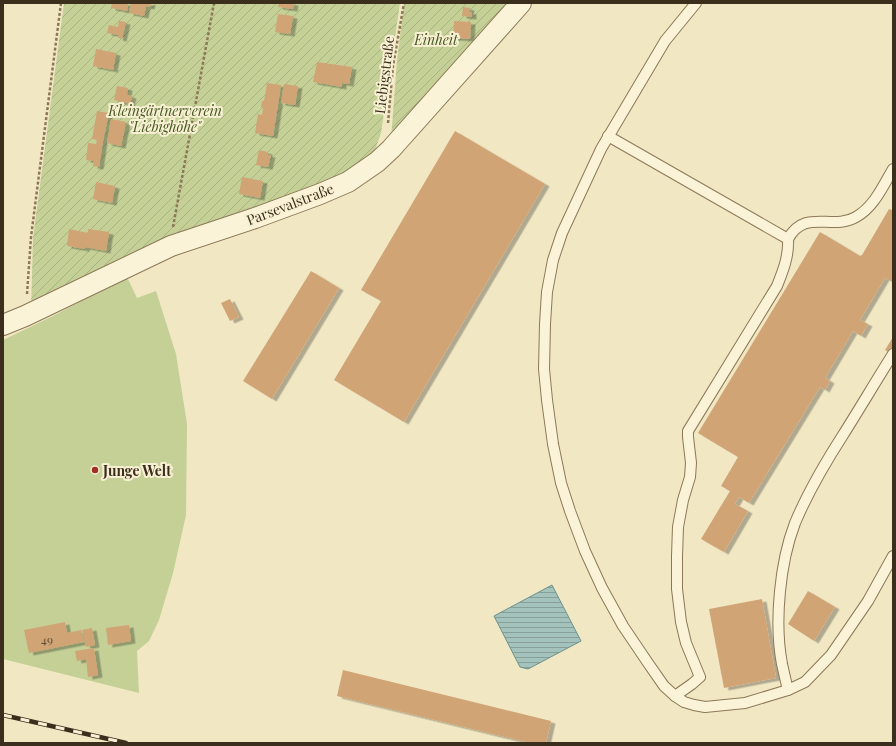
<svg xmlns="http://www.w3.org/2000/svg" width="896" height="746" font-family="'Playfair Display',serif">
	<defs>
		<pattern id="garden-furrows" width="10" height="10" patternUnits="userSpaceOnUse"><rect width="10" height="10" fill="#c4d096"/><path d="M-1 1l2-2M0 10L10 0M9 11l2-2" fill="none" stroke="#a9b381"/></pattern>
		<pattern id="water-rules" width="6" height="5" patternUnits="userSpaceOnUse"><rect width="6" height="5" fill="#a5c3bd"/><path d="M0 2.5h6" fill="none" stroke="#889f99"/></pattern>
		<filter id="shadow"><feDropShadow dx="4.5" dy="2.5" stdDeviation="0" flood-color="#0004"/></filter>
	</defs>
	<rect width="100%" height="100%" fill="#f1e7c3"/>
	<g fill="url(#garden-furrows)">
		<path d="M64,3H400L381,133L374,153L339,178L31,310L33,238Z"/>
		<path d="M404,3H518L391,139L397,61Z"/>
	</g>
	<path fill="#c4d096" d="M127,277L137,298L156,291L176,354L187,424L186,515L173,573L159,620L149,641L137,651L139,693L3,659V340L53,316Z"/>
	<path fill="url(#water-rules)" stroke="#6b928c" d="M552,585L581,641L528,669L520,667L494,616Z"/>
	<g fill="#d1a476" filter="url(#shadow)">
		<path d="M112,3H128L127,11L111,8Z"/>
		<path d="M131,3H151L150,7L146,6L144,16L129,13Z"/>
		<path d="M279,3H294L293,9L278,7Z"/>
		<path d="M463,7L470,8L469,12H472V17L462,16Z"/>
		<path d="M278,14L293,16L290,34L275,32Z"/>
		<path d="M119,21L126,22L122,39L118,38L119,35L107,33L109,25L118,27Z"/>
		<path d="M454,21L471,22L470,39L453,38Z"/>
		<path d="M96,49L116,53L113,70L93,66Z"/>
		<path d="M317,62L352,67L349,84L342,83V87L313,82Z"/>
		<path d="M267,83L281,85L273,136L255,133L258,114L262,115L263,108L261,107L262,101H264Z"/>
		<path d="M284,84L298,86L295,105L281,103Z"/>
		<path d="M117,86L128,88L127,95L132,96L130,104L114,100Z"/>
		<path d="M97,111L109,113L103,141L99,167L93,166L94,161L86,160L88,143L96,144L97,140L92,139Z"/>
		<path d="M111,119L126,122L121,146L107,143Z"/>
		<path d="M455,131L545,184L404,422L334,380L381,301L361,290Z"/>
		<path d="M259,150L268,152V155H271L268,167L256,165Z"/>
		<path d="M242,177L263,181L260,198L239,194Z"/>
		<path d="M96,182L115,186L112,203L93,199Z"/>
		<path d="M893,208V282L885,278L860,320L868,324L861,336L853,331L825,378L830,381L825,390L820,387L749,503L739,497L735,504L748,511L724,552L701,539L730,491L721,486L738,457L698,433L820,232L860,256L862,255L889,209L892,210Z"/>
		<path d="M69,229L88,233V229L109,232L106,251L85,247V249L67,246Z"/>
		<path d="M311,271L339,288L272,399L243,381Z"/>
		<path d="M230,299L239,317L230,321L221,303Z"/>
		<path d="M893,337V355L885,350Z"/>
		<path d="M808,591L835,607L814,641L788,624Z"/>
		<path d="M762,599L776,678L724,688L709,609Z"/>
		<path d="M65,622L67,633L81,630L84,642L29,653L24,630Z"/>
		<path d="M129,625L131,641L108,645L106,628Z"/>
		<path d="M92,628L95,645L86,647L82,630Z"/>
		<path d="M94,648L98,675L88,677L86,659L77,661L75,651Z"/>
		<path d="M343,670L551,721L546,743H530L337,696Z"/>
	</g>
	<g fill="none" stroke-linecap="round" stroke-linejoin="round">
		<g stroke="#8c7858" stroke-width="12">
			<g id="lane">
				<path d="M696,3L665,41L601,149L562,233L553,260L547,292L545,324L544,369L547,400L553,444L561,483L570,511L585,551L602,588L623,626L648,663L664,686L675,696L684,702L694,705L705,707L745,703L788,690L805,682L831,655L868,601L893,556"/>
				<path d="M608,136L788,239C789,256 783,271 777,286L688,431V437L691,463L690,477L683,500L678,527L677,556V589L681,622L686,643L700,677L692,684L675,696"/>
				<path d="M788,239C805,208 832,231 856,217C874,207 883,186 893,169"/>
				<path d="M788,690C786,682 784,673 782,664C774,622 780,562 795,523C808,492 825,463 843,435C860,408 876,381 893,354"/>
			</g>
		</g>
		<g stroke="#8c7858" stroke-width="22">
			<path id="street" d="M3,325L25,316L171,246L255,218L320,194L348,182L377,162L391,149L521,3"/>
		</g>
		<g stroke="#8c7858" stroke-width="2.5" stroke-dasharray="3 2" stroke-linecap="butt">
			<path d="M388,123L393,66L404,3"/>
			<path d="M173,227L214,3"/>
			<path d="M27,294L31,237L61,3"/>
		</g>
		<use href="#lane" stroke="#fbf3d7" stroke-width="10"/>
		<use href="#street" stroke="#fbf3d7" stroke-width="20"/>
		<g stroke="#3b2e1d" stroke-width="4.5">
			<path id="rail" d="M3,715L126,743"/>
		</g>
		<use href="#rail" stroke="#f8f0d3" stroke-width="3" stroke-dasharray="9" stroke-linecap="butt"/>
	</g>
	<circle fill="#9f2e24" stroke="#f8f0d3" stroke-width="1.5" cx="95" cy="470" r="4"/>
	<g text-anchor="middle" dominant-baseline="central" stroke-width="4" stroke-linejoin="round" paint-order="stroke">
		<g font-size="12" fill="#604c33">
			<text x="47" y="639">49</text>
		</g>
		<g font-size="14" font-style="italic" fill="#475923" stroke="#f8f0d3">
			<text x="436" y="39">Einheit</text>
			<text x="165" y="110">Kleingärtnerverein<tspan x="165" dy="16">"Liebighöhe"</tspan></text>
		</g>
		<g font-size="14" fill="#3b2e1d" stroke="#f8f0d3">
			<text transform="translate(384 75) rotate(-83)">Liebigstraße</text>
			<text transform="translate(290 204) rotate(-21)">Parsevalstraße</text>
		</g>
		<g font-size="14" font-weight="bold" fill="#3b2e1d" stroke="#f8f0d3" text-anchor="start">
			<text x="103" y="470">Junge Welt</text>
		</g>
	</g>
	<rect width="896" height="746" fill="none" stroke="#3b2e1d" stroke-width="8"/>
</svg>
